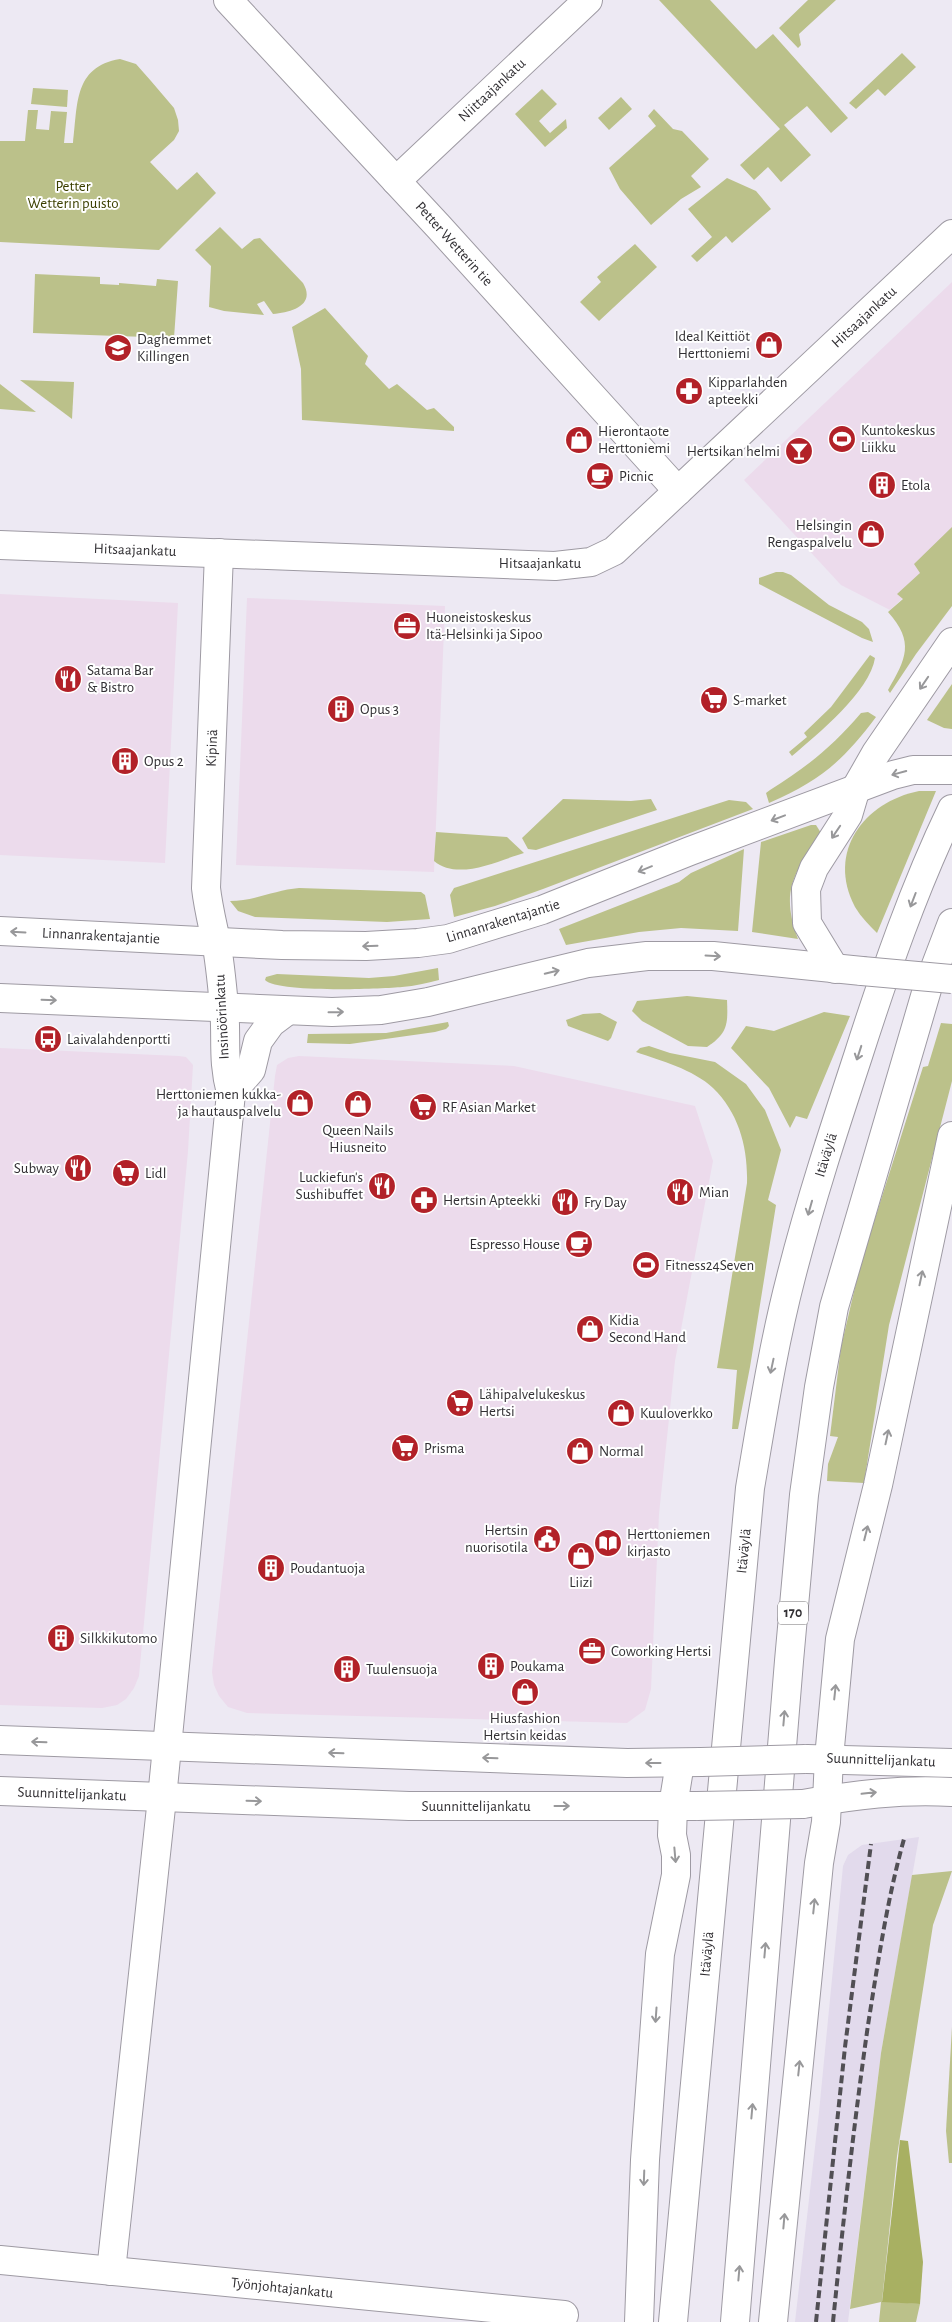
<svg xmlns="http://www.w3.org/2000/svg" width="952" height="2322" font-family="'Alegreya Sans',sans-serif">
	<rect width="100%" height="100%" fill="#ede9f3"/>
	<g fill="#ecdbec">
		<path d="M952,282V552L890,610L841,585L744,480Z"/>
		<path d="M0,594L178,603L165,863L0,855Z"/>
		<path d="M247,598L445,606L434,872L236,865Z"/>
		<path d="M0,1048L179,1056L186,1057L193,1065L188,1151L139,1676L134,1688L126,1699L117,1705L102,1708L0,1705Z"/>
		<path d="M299,1056L514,1066L695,1106L713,1161L675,1361L659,1514L651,1689L645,1710L627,1723L247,1713L228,1707L219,1696L214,1685L212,1672L275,1076L277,1065L288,1058Z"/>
	</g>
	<path fill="#e2daec" d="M919,1837L881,2053L848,2322H795L819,2112L843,1866L848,1855L862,1845Z"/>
	<g fill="#bbc18a">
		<path d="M659,0H710L756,49L773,34L848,118L831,133L807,106L784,125L811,155L781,182L768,167L754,180L740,165L780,129Z"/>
		<path d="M808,0H836L799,34L801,45L798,48L779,28Z"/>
		<path d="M902,53L916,67L885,96L878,89L856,109L849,103Z"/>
		<path d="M120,59L136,64L151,81L174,108L178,120L179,131L174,140L150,162L177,190L197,172L216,193L159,250L0,242V141H25L28,110H38L36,129L49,130L51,111L67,112L64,143H73C78,105 73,67 120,59Z"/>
		<path d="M33,88L68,90L67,107L31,104Z"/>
		<path d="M542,89L557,104L539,121L550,133L566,119L567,128L545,147L515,114Z"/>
		<path d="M621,97L632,109L609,130L598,118Z"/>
		<path d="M654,109L673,129L682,131L709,159L691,176L701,187L681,199L651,225L620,189L609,168L656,126L648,116Z"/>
		<path d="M727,178L756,191L771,209L732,243L726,236L697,262L691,256L712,237L688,209Z"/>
		<path d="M220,227L242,249L254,239L260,238L303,283C316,305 292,312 273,314L264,301L257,304L264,315L224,311L209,307L211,266L195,250Z"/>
		<path d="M635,244L657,267L599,321L580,302L601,282L597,277Z"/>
		<path d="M35,274L100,277V284L119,285V283L156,286L157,279L178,281L174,338L33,333Z"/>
		<path d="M325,308L368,356L365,364L389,389L397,384L427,410L434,408L454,427V431L302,420L301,369L292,327Z"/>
		<path d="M20,380L74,382L72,419Z"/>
		<path d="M0,384L36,412L0,409Z"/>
		<path d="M952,527V606L916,654L890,693L888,690C906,659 915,642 888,612L903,599L897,594L920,573L914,564Z"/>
		<path d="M776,572H783L791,575L829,605L862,622L869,629L873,642L862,638L759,584V578Z"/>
		<path d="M870,655L875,658C870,691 818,734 792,756L789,752L807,737L804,733L831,707Z"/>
		<path d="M952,684V729L944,728L927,720Z"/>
		<path d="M868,712L876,717C843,761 820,781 769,803L766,793L770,790C807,767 833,746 861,713Z"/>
		<path d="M919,791H936L877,933C869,925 861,917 855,907C826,852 864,802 919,791Z"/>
		<path d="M563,799L631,801L651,799L657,810L536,850L528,849L522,838Z"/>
		<path d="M729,800L746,802L753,809L543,889L495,906L454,917L450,895L454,888Z"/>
		<path d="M811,825H816L821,833C794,874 780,890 798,939L752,932L761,842Z"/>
		<path d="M436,832L507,837L524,853C497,861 458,881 434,861Z"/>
		<path d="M744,849L738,931L681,928L639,932L566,945L559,929L679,882L691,873Z"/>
		<path d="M299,888L421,892L425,895L430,919L387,922L255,917L238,911L230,901C254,901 275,890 299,888Z"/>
		<path d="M438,968L439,980C427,983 415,986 402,987C381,989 277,993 265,980L266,977L277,974L369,978L394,976Z"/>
		<path d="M687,996L727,1000C728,1024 728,1033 707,1047L688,1046L642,1021L632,1011L637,1001Z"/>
		<path d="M824,1012L850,1016L807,1119L796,1116L790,1128L769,1088L731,1048L746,1026L774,1031Z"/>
		<path d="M600,1013L617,1022L611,1038L608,1041L568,1026L566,1020L583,1014Z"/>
		<path d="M448,1022L449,1026L446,1029L435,1032L350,1044L307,1043L308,1034L386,1033Z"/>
		<path d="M941,1023L952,1024V1081L889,1325L864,1483L827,1481L828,1464L838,1437L830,1436L841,1347L860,1266L923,1067L928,1066Z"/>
		<path d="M649,1046L670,1053L715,1062L746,1084L765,1110L781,1150L768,1200L776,1205L750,1367L738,1429H732L737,1370L717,1368L747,1183C748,1148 739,1113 713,1088C693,1069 661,1061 636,1052L640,1048Z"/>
		<path d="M952,1871L933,1925L897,2156L882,2301L920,2304L916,2322H879L881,2302L850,2309L881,2053L912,1875Z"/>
		<path d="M952,2027V2163H949L946,2131Z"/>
	</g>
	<path fill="#a8b062" d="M900,2140L908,2141L923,2262L920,2304L882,2302Z"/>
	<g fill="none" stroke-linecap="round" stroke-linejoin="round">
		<g stroke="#9e9aa3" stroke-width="30">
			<g id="minor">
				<path d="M228,0L438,226L678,491"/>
				<path d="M396,181L588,0"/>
				<path d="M0,545L555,566L591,562L614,551L952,234"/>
				<path d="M231,1093L251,1070L258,1041L271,1023L287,1011"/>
				<path d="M0,1740L627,1763L701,1762"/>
				<path d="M807,1759L952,1763"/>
				<path d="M0,1791L409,1806H696"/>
				<path d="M803,1804C854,1795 901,1789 952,1792"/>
				<path d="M0,2260L564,2315"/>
				<path d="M111,2271L162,1798L231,1093C222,1060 227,1038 224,1006C222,984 220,962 216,941C212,922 208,906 206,888L219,553"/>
			</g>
		</g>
		<g stroke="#9e9aa3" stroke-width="30">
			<g id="major">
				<path d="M0,931L282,945L366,946L418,943L448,939L542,910L690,851L893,775L913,770H952"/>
				<path d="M835,969L807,923L806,889L814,868L848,815L856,788"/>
				<path d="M0,998L332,1012L381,1010L428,1002L588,963L647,956H713L862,971"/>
			</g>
		</g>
		<g stroke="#9e9aa3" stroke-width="30">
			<g id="highway">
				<path d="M856,788L876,753L952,642"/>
				<path d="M639,2322L645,2160L660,1954L676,1875V1855L672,1835L673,1806L680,1763"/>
				<path d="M673,2322L750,1488C762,1418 773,1346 791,1277C810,1202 834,1129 858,1056C885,972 914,888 952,809"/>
				<path d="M735,2322L789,1661L804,1495L819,1387L834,1307L928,986L952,923"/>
				<path d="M773,2322L819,1863L826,1822L829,1758L840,1639L878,1485L952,1136"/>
			</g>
		</g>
		<use href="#minor" stroke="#fff" stroke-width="28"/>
		<use href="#major" stroke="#fff" stroke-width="28"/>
		<use href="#highway" stroke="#fff" stroke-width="28"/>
		<g stroke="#514f54" stroke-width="4" stroke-dasharray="8 4" stroke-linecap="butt">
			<path d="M816,2322L845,2047L871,1844"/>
			<path d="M833,2322C843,2223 854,2123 868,2025C878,1962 887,1900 904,1839"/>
		</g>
		<g stroke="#9e9aa3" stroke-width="30" stroke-linecap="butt">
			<g id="minor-bridge">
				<path d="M701,1762L805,1759"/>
				<path d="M697,1806L802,1804"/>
			</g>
		</g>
		<g stroke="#9e9aa3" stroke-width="30" stroke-linecap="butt">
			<path id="major-bridge" d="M862,971L952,979"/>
		</g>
		<use href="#minor-bridge" stroke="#fff" stroke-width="28"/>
		<use href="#major-bridge" stroke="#fff" stroke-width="28"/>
	</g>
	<defs><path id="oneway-shaft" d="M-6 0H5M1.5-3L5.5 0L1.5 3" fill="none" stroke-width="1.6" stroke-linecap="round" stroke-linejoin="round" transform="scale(1.25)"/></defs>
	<g stroke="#98989a">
		<use href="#oneway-shaft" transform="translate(924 683) rotate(124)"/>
		<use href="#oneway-shaft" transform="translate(899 773) rotate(165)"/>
		<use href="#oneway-shaft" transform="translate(778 818) rotate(159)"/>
		<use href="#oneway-shaft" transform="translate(836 832) rotate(124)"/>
		<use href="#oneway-shaft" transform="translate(645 869) rotate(158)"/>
		<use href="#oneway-shaft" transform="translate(913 900) rotate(111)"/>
		<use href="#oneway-shaft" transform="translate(18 932) rotate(-177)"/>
		<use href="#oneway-shaft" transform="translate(370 946) rotate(178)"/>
		<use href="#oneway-shaft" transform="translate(713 956) rotate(3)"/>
		<use href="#oneway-shaft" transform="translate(552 972) rotate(-14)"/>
		<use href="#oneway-shaft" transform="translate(49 1000) rotate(2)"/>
		<use href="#oneway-shaft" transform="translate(336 1012) rotate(-1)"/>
		<use href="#oneway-shaft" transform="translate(859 1053) rotate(108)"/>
		<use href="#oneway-shaft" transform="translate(810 1208) rotate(106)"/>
		<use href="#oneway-shaft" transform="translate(921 1278) rotate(-78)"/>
		<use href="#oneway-shaft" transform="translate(772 1366) rotate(102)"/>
		<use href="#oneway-shaft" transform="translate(887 1437) rotate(-78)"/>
		<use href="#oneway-shaft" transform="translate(866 1533) rotate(-76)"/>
		<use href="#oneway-shaft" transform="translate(835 1692) rotate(-84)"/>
		<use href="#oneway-shaft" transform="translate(784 1718) rotate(-85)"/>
		<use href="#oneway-shaft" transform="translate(39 1742) rotate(-178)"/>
		<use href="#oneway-shaft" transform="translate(336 1753) rotate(-178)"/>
		<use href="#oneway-shaft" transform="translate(490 1758) rotate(-178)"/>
		<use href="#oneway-shaft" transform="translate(653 1763) rotate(180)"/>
		<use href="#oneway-shaft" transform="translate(869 1793) rotate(-6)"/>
		<use href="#oneway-shaft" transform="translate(254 1801) rotate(2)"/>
		<use href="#oneway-shaft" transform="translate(562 1806)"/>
		<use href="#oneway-shaft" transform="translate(675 1855) rotate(85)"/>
		<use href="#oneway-shaft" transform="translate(814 1906) rotate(-84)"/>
		<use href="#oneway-shaft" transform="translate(765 1950) rotate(-85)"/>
		<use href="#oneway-shaft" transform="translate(656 2015) rotate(94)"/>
		<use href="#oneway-shaft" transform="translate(799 2068) rotate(-84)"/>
		<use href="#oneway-shaft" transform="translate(752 2111) rotate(-85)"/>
		<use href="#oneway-shaft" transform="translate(644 2178) rotate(92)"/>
		<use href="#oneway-shaft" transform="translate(784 2221) rotate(-85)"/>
		<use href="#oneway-shaft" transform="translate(739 2273) rotate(-85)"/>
	</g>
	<defs>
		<g id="shop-disc" transform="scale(1.4375)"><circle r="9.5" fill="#b22128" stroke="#fff"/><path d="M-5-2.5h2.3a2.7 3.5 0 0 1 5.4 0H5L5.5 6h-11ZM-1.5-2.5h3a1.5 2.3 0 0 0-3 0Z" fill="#fff"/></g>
		<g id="school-disc" transform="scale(1.4375)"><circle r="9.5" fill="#b22128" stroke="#fff"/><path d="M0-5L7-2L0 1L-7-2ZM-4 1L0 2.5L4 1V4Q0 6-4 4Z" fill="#fff"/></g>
		<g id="pharmacy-disc" transform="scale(1.4375)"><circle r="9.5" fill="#b22128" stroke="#fff"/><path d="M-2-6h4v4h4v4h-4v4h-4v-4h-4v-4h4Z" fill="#fff"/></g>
		<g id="stadium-disc" transform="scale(1.4375)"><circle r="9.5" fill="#b22128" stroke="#fff"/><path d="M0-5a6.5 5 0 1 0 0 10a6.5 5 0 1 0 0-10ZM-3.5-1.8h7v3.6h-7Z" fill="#fff"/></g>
		<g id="bar-disc" transform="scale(1.4375)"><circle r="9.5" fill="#b22128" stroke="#fff"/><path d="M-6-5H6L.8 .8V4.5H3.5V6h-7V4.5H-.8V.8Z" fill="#fff"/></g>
		<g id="cafe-disc" transform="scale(1.4375)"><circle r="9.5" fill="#b22128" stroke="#fff"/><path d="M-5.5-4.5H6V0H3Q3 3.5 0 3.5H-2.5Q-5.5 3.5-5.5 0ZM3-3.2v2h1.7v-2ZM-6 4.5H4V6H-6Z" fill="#fff"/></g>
		<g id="building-disc" transform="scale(1.4375)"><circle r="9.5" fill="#b22128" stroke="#fff"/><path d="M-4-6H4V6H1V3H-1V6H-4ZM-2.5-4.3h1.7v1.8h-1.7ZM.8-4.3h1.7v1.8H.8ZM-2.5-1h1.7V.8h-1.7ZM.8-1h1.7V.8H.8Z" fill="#fff"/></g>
		<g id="office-disc" transform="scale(1.4375)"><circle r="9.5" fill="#b22128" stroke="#fff"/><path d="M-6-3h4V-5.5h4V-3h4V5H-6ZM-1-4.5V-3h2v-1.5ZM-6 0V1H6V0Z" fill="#fff"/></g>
		<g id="restaurant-disc" transform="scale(1.4375)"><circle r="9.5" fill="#b22128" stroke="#fff"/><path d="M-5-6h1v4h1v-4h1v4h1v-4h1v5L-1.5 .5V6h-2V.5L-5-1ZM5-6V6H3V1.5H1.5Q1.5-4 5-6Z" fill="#fff"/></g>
		<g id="supermarket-disc" transform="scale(1.4375)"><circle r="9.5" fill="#b22128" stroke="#fff"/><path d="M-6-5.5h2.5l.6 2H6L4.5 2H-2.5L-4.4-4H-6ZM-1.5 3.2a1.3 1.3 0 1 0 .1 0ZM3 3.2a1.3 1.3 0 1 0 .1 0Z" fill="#fff"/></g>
		<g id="bus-disc" transform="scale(1.4375)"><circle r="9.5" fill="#b22128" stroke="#fff"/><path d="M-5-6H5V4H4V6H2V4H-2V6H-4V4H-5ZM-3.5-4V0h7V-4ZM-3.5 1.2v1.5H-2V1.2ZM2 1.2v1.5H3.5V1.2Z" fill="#fff"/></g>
		<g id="civic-disc" transform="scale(1.4375)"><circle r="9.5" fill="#b22128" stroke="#fff"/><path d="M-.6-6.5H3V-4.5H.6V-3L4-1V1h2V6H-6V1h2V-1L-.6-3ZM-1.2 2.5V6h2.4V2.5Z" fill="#fff"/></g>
		<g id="library-disc" transform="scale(1.4375)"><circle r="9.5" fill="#b22128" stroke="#fff"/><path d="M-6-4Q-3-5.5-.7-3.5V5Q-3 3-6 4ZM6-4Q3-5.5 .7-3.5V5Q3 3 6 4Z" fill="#fff"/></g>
	</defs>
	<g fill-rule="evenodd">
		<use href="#shop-disc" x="769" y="345"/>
		<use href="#school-disc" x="118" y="348"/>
		<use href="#pharmacy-disc" x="689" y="391"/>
		<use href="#stadium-disc" x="842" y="439"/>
		<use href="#shop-disc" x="579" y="440"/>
		<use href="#bar-disc" x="799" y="451"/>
		<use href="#cafe-disc" x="600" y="476"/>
		<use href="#building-disc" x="882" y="485"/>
		<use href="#shop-disc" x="871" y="534"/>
		<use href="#office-disc" x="407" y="626"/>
		<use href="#restaurant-disc" x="68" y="679"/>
		<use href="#supermarket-disc" x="714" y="700"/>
		<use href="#building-disc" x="341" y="709"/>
		<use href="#building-disc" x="125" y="761"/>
		<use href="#bus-disc" x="48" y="1039"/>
		<use href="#shop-disc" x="300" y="1103"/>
		<use href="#shop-disc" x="358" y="1104"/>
		<use href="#supermarket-disc" x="423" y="1107"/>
		<use href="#restaurant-disc" x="78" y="1168"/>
		<use href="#supermarket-disc" x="126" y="1173"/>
		<use href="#restaurant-disc" x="382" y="1186"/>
		<use href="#restaurant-disc" x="680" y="1192"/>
		<use href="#pharmacy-disc" x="424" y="1200"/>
		<use href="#restaurant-disc" x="565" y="1202"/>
		<use href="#cafe-disc" x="579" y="1244"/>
		<use href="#stadium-disc" x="646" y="1265"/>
		<use href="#shop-disc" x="590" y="1329"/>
		<use href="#supermarket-disc" x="460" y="1403"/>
		<use href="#shop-disc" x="621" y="1413"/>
		<use href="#supermarket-disc" x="405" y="1448"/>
		<use href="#shop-disc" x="580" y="1451"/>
		<use href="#civic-disc" x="547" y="1539"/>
		<use href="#library-disc" x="608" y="1543"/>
		<use href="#shop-disc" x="581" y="1556"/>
		<use href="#building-disc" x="271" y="1568"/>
		<use href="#building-disc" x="61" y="1638"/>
		<use href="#office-disc" x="592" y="1651"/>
		<use href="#building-disc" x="491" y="1666"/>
		<use href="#building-disc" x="347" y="1669"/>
		<use href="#shop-disc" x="525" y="1692"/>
	</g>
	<g text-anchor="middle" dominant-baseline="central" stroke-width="4" stroke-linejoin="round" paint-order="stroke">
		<rect fill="#fff" stroke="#706e71" stroke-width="1" x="778" y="1601.5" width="30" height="23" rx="4"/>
		<g font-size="14" font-weight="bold" fill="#323034">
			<text x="793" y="1613">170</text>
		</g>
		<g font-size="15" fill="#323034" stroke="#fff">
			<text transform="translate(492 90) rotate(-43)">Niittaajankatu</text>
			<text transform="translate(454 244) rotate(48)">Petter Wetterin tie</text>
			<text transform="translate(864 317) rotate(-43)">Hitsaajankatu</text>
			<text transform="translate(135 550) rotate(2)">Hitsaajankatu</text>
			<text x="540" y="563">Hitsaajankatu</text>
			<text transform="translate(212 748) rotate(-88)">Kipinä</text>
			<text transform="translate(503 921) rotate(-17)">Linnanrakentajantie</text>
			<text transform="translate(101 936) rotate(3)">Linnanrakentajantie</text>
			<text transform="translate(222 1017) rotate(-93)">Insinöörinkatu</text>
			<text transform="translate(826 1155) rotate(-73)">Itäväylä</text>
			<text transform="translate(744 1551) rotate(-84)">Itäväylä</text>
			<text transform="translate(881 1760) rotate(2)">Suunnittelijankatu</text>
			<text transform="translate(72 1794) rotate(2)">Suunnittelijankatu</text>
			<text x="476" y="1806">Suunnittelijankatu</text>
			<text transform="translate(707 1954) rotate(-85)">Itäväylä</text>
			<text transform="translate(282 2288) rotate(6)">Työnjohtajankatu</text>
		</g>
		<g font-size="15" fill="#3c4000" stroke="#fff">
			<text x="73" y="186">Petter<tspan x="73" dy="17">Wetterin puisto</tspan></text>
		</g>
		<g font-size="15" fill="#323034" stroke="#fff" text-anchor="start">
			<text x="750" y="336" text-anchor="end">Ideal Keittiöt<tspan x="750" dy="17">Herttoniemi</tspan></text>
			<text x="137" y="339">Daghemmet<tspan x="137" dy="17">Killingen</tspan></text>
			<text x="708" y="382">Kipparlahden<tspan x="708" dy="17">apteekki</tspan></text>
			<text x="861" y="430">Kuntokeskus<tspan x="861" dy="17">Liikku</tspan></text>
			<text x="598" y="431">Hierontaote<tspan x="598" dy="17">Herttoniemi</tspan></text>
			<text x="780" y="451" text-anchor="end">Hertsikan helmi</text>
			<text x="619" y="476">Picnic</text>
			<text x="901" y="485">Etola</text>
			<text x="852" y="525" text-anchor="end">Helsingin<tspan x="852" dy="17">Rengaspalvelu</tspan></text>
			<text x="426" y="617">Huoneistoskeskus<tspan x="426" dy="17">Itä-Helsinki ja Sipoo</tspan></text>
			<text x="87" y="670">Satama Bar<tspan x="87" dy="17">&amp; Bistro</tspan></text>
			<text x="733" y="700">S-market</text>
			<text x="360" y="709">Opus 3</text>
			<text x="144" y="761">Opus 2</text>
			<text x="67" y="1039">Laivalahdenportti</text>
			<text x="281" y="1094" text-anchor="end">Herttoniemen kukka-<tspan x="281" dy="17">ja hautauspalvelu</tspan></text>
			<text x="442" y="1107">RF Asian Market</text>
			<text x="358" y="1130" text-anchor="middle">Queen Nails<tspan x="358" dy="17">Hiusneito</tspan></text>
			<text x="59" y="1168" text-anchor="end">Subway</text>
			<text x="145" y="1173">Lidl</text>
			<text x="363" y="1177" text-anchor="end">Luckiefun's<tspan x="363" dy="17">Sushibuffet</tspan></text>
			<text x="699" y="1192">Mian</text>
			<text x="443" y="1200">Hertsin Apteekki</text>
			<text x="584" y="1202">Fry Day</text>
			<text x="560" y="1244" text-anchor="end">Espresso House</text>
			<text x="665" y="1265">Fitness24Seven</text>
			<text x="609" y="1320">Kidia<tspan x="609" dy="17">Second Hand</tspan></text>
			<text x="479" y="1394">Lähipalvelukeskus<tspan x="479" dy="17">Hertsi</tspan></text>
			<text x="640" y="1413">Kuuloverkko</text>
			<text x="424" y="1448">Prisma</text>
			<text x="599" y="1451">Normal</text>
			<text x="528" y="1530" text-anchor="end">Hertsin<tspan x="528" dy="17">nuorisotila</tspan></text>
			<text x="627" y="1534">Herttoniemen<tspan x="627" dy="17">kirjasto</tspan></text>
			<text x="290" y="1568">Poudantuoja</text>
			<text x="581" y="1582" text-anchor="middle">Liizi</text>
			<text x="80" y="1638">Silkkikutomo</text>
			<text x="611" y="1651">Coworking Hertsi</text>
			<text x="510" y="1666">Poukama</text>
			<text x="366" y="1669">Tuulensuoja</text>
			<text x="525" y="1718" text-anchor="middle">Hiusfashion<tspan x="525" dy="17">Hertsin keidas</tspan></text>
		</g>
	</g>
</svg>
